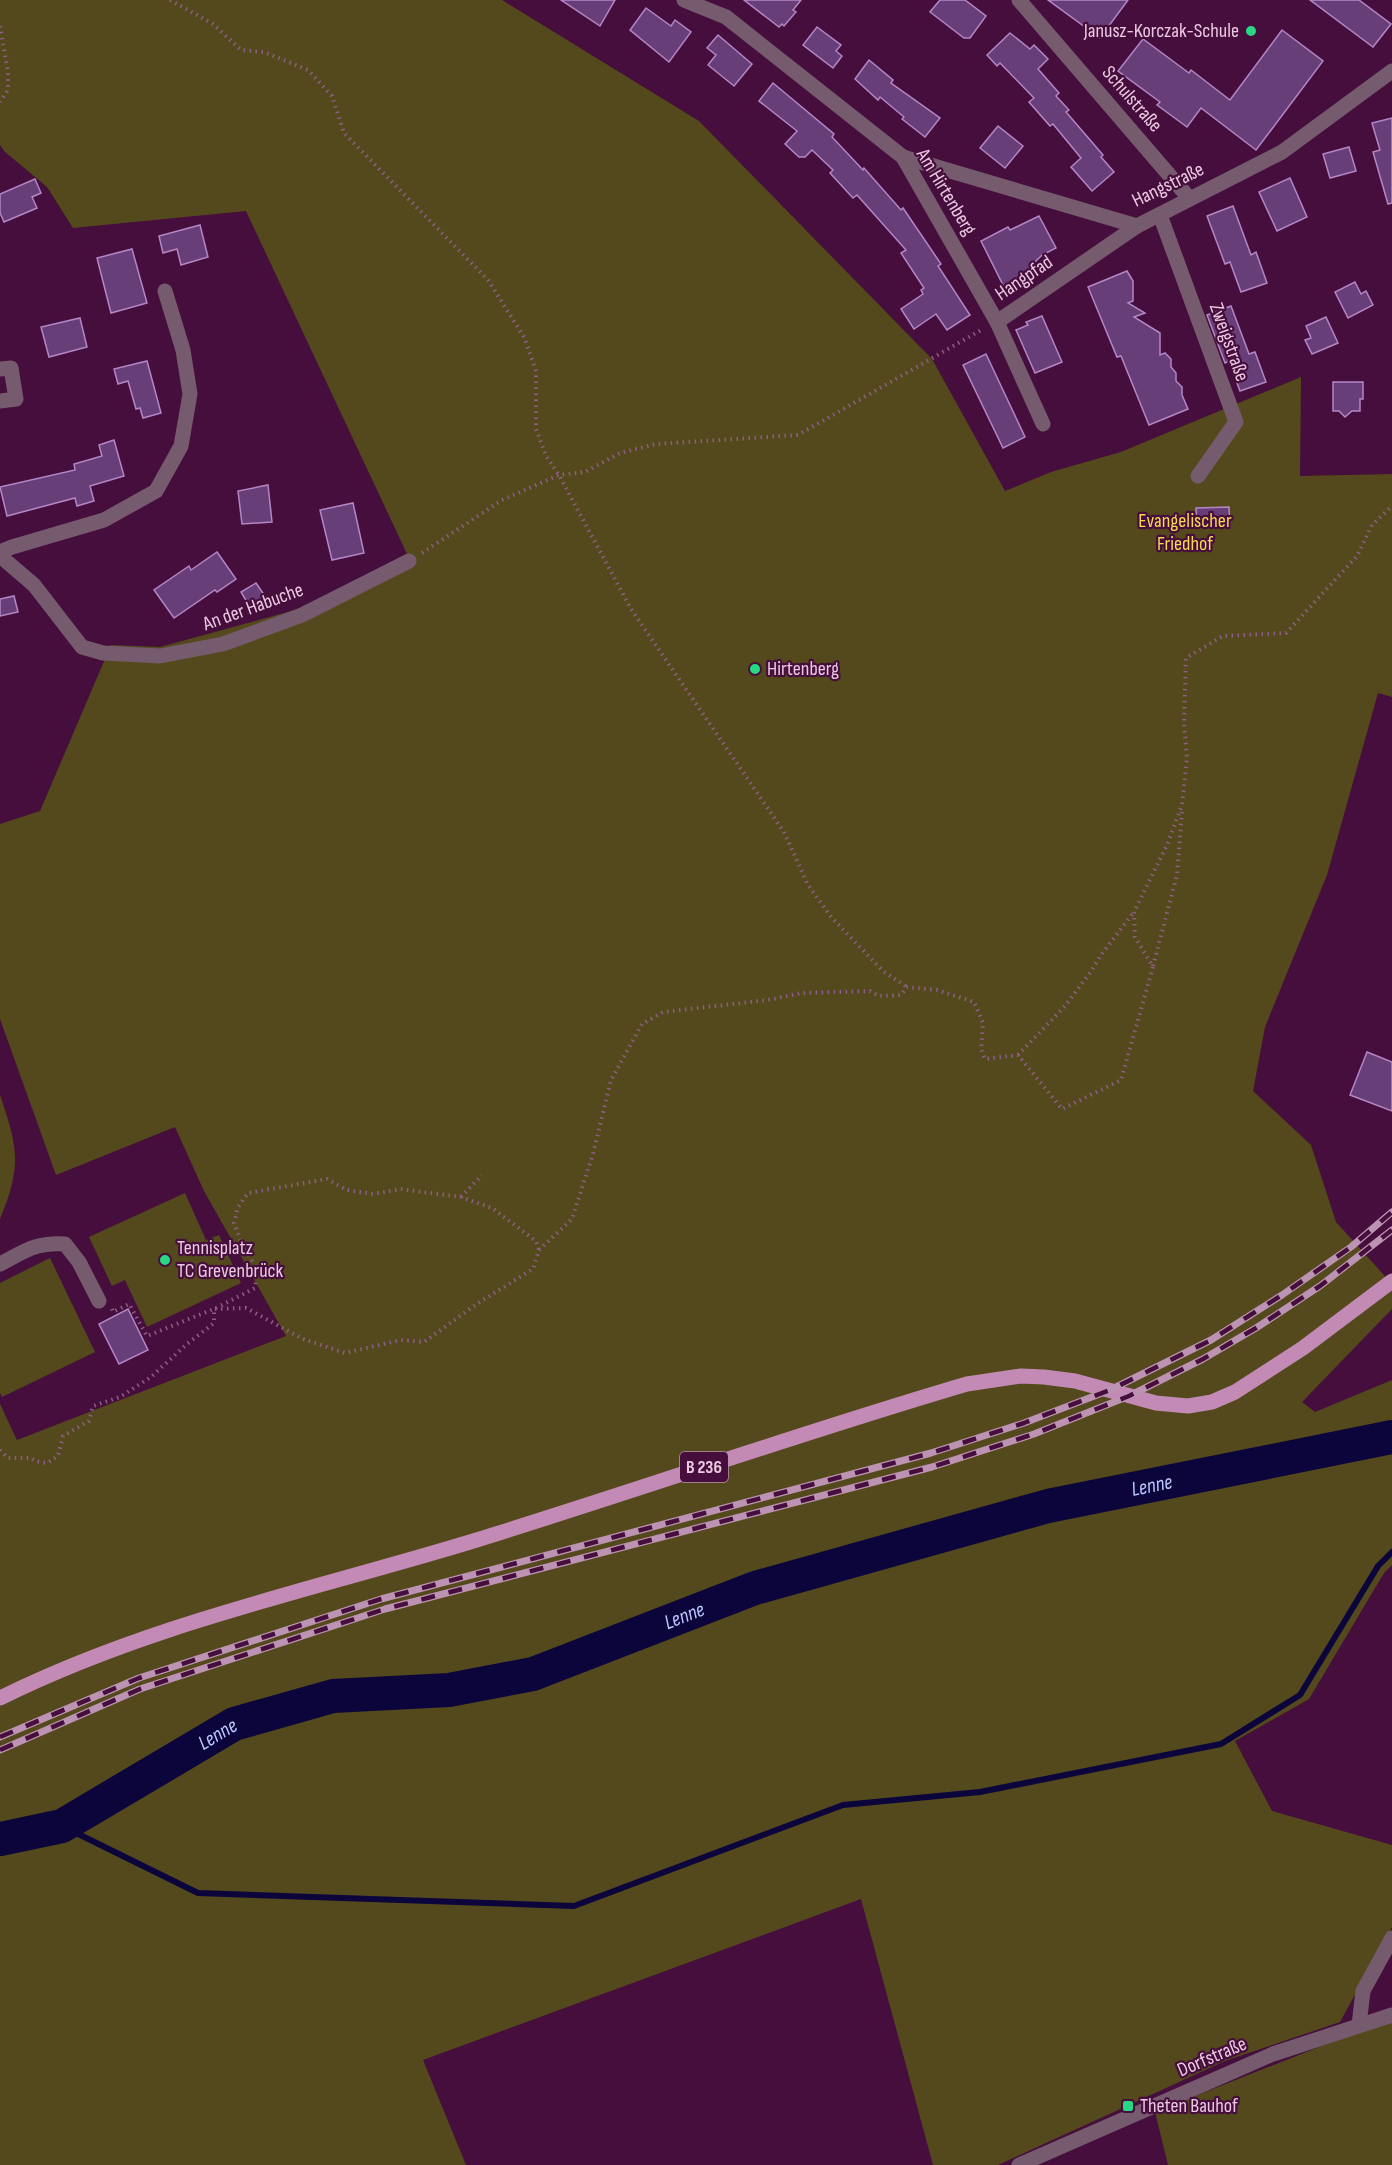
<svg xmlns="http://www.w3.org/2000/svg" width="1392" height="2165" font-family="'Sofia Sans Condensed',sans-serif">
	<rect width="100%" height="100%" fill="#460e3c"/>
	<g fill="#54491c">
		<path d="M0,0H502L699,121L932,359L1005,491L1051,472L1121,452L1301,377L1300,476L1392,474V697L1378,693L1327,875L1265,1027L1253,1091L1311,1145L1336,1222L1392,1284V1309L1302,1402L1315,1412L1392,1380V1565L1384,1573L1309,1699L1235,1741L1272,1811L1392,1845V1927L1340,2022L1225,2061L998,2165H933L861,1899L423,2060L466,2165H0V1404L17,1440L286,1336L204,1191L175,1127L56,1175L0,1019V824L40,811L111,645L160,647L295,610L408,556L246,211L73,228L47,187L4,151L0,145Z"/>
		<path d="M0,1095C18,1149 22,1165 0,1219Z"/>
		<path d="M185,1193L206,1240L219,1235L241,1283L147,1327L125,1280L112,1286L89,1237Z"/>
		<path d="M50,1258L95,1352L2,1397L0,1393V1283Z"/>
		<path d="M1392,2022V2165H1168L1155,2112L1324,2045Z"/>
	</g>
	<g fill="none" stroke-linecap="round" stroke-linejoin="round">
		<path stroke="#0b053c" stroke-width="6" d="M62,1826L198,1893L574,1906L843,1805L980,1792L1221,1744L1300,1695L1378,1566L1392,1552"/>
		<path stroke="#0b053c" stroke-width="34" id="s1" d="M0,1839L62,1826L234,1724L333,1696L449,1690L533,1674L755,1588L1048,1506L1392,1437"/>
	</g>
	<g fill="#683e78" stroke="#b387c5" stroke-width="1.5">
		<path d="M561,0H615L600,26Z"/>
		<path d="M744,0H801L793,10L796,12L784,26L782,24L779,27Z"/>
		<path d="M940,0H965L986,16L970,38H964L930,12Z"/>
		<path d="M1048,0H1128L1100,38Z"/>
		<path d="M1310,0H1359L1391,24L1373,47Z"/>
		<path d="M646,8L671,26L675,20L691,32L669,62L630,30Z"/>
		<path d="M817,27L841,45L836,51L842,56L833,68L803,45Z"/>
		<path d="M1282,30L1323,61L1256,150L1201,108L1187,127L1157,105L1160,102L1118,71L1143,39L1189,73L1191,70L1230,100Z"/>
		<path d="M1010,33L1030,49L1034,45L1048,59L1038,69L1059,93L1056,96L1069,110L1066,112L1103,155L1101,157L1114,172L1092,191L1071,167L1081,158L1053,124L1050,126L1029,102L1034,98L1000,63L997,66L987,55Z"/>
		<path d="M718,35L752,64L734,86L708,65L716,55L707,48Z"/>
		<path d="M869,60L893,80L891,83L940,118L925,137L902,119L904,117L880,97L878,100L855,79Z"/>
		<path d="M773,83L834,134L832,137L863,170L864,168L901,210L903,208L941,264L938,266L970,315L947,330L936,314L914,329L901,309L923,294L921,290L924,288L901,253L906,250L857,195L853,198L830,173L833,170L812,150L805,157H799L785,144L797,131L759,101Z"/>
		<path d="M1392,118V203L1388,204L1373,152L1380,150L1372,123Z"/>
		<path d="M998,126L1023,146L1005,168L980,148Z"/>
		<path d="M1349,147L1356,171L1330,178L1323,154Z"/>
		<path d="M1290,178L1307,217L1277,231L1259,192Z"/>
		<path d="M35,179L41,193L32,197L37,208L4,222L0,213V194Z"/>
		<path d="M1233,206L1251,255L1256,252L1267,283L1241,292L1230,262L1225,264L1207,216Z"/>
		<path d="M1039,216L1056,248L1042,255L1030,267L1032,272L1004,287L981,241L1008,227L1010,230Z"/>
		<path d="M200,225L208,257L181,265L177,249L163,253L159,236Z"/>
		<path d="M132,249L147,303L111,313L97,258Z"/>
		<path d="M1127,271L1133,281V301L1128,303L1145,313L1134,317L1160,333V355L1165,353L1171,359V367L1176,373V381L1182,387V395L1188,409L1149,425L1121,356L1117,357L1088,287Z"/>
		<path d="M1355,282L1361,294L1366,291L1373,305L1348,318L1335,292Z"/>
		<path d="M1231,306L1249,354L1255,352L1266,382L1240,391L1229,361L1225,363L1207,315Z"/>
		<path d="M1042,316L1062,362L1035,373L1016,330L1028,325L1026,322Z"/>
		<path d="M1326,317L1338,343L1312,354L1305,340L1311,338L1306,326Z"/>
		<path d="M80,318L87,347L49,357L41,327Z"/>
		<path d="M986,354L1025,437L1003,448L963,365Z"/>
		<path d="M147,361L161,413L143,418L140,408L136,409L128,381L118,384L114,369Z"/>
		<path d="M1333,382H1363V399H1360V411H1352L1345,417L1339,411H1333Z"/>
		<path d="M114,440L124,476L90,486L94,501L77,506L75,498L7,516L0,487L75,470L74,464L102,456L99,445Z"/>
		<path d="M268,485L272,522L242,524L238,491Z"/>
		<path d="M353,503L364,553L332,560L320,510Z"/>
		<path d="M1229,507L1230,526H1197L1196,508Z"/>
		<path d="M217,552L236,579L217,592L215,590L174,618L154,590L189,566L191,570Z"/>
		<path d="M256,583L267,599L251,609L241,592Z"/>
		<path d="M14,596L18,612L0,616V599Z"/>
		<path d="M1367,1052L1392,1062V1111L1350,1095Z"/>
		<path d="M128,1309L148,1350L119,1364L99,1324Z"/>
	</g>
	<g fill="none" stroke-linecap="round" stroke-linejoin="round">
		<g stroke="#8d5e83" stroke-width="4" stroke-dasharray="1.5 4.5" stroke-linecap="butt">
			<path d="M170,0L213,24L241,50L264,52L308,70L332,96L344,133L488,280L524,337L536,371V429L546,456L559,475L631,609L784,832L808,885L831,917L883,971L907,987"/>
			<path d="M0,26L8,72V90L0,102"/>
			<path d="M422,553L502,500L559,475L585,472L620,453L656,444L798,435L983,329"/>
			<path d="M1153,966L1177,875L1182,812"/>
			<path d="M1018,1055L1065,1006L1092,970L1101,955L1134,912"/>
			<path d="M461,1197L482,1175"/>
			<path d="M112,1309L113,1312L129,1304L147,1336L214,1309L255,1288L257,1270L241,1241L234,1223L238,1207L248,1193L327,1179L347,1190L373,1194L400,1189L461,1197L492,1208L536,1241L539,1250"/>
			<path d="M0,1450L8,1458H31L35,1461L47,1463L58,1456L63,1436L89,1421L93,1406L120,1397L151,1377L187,1344L214,1323V1309L246,1308L303,1339L345,1353L401,1340L424,1342L478,1303L533,1269L539,1250L572,1219L593,1154L611,1080L642,1024L663,1012L768,1000L801,993L870,991L879,996L901,995L907,987L937,990L974,1002L983,1023L981,1049L985,1059L1018,1055L1062,1109L1121,1080L1153,967L1135,937L1134,912L1167,845L1182,805L1187,758L1184,723L1186,658L1223,636L1286,633L1357,556L1372,525L1392,506"/>
		</g>
		<g stroke="#765b6f" stroke-width="15">
			<path d="M684,0L726,17L903,157L997,322L1043,424"/>
			<path d="M1019,0L1189,198"/>
			<path d="M903,157L1137,226L1282,152L1392,71"/>
			<path d="M1160,215L1236,422L1198,476"/>
			<path d="M997,322L1137,226"/>
			<path d="M0,369L11,368L16,399L0,401"/>
			<path d="M0,552L12,547L104,520L156,491L181,446L190,394L183,350L165,291"/>
			<path d="M0,556L34,585L82,647L103,653L160,656L223,644L302,615L409,561"/>
			<path d="M0,1264C25,1251 36,1242 65,1244L79,1262L99,1301"/>
			<path d="M1359,2025L1363,1991L1392,1938"/>
			<path d="M1019,2165L1273,2054L1392,2015"/>
		</g>
		<path stroke="#c28ab4" stroke-width="15" d="M0,1698C149,1624 312,1590 470,1542C636,1491 800,1433 967,1384L1021,1376L1044,1377L1075,1381L1156,1403L1188,1406L1212,1402L1235,1392L1303,1348L1392,1281"/>
		<g stroke="#bc93b2" stroke-width="7">
			<g id="rail">
				<path d="M0,1737L139,1678L381,1599L931,1453L1024,1423L1110,1390L1211,1340L1282,1295L1351,1247L1392,1212"/>
				<path d="M0,1750L140,1689L385,1609L932,1467L1034,1434L1129,1396L1203,1359L1256,1328L1320,1286L1392,1230"/>
			</g>
		</g>
		<use href="#rail" stroke="#460e3c" stroke-width="4.5" stroke-dasharray="14" stroke-linecap="butt"/>
	</g>
	<g fill="#29d885" stroke="#460e3c" stroke-width="2">
		<circle cx="1251" cy="31" r="6"/>
		<circle cx="755" cy="669" r="6"/>
		<circle cx="165" cy="1260" r="6"/>
		<rect x="1122" y="2100" width="12" height="12" rx="3"/>
	</g>
	<g text-anchor="middle" dominant-baseline="central" stroke-width="4.5" stroke-linejoin="round" paint-order="stroke">
		<rect fill="#460e3c" stroke="#ba91b0" stroke-width="1.5" x="680" y="1452" width="48" height="30" rx="4.5"/>
		<g font-size="18" font-weight="bold" fill="#ecc9e2">
			<text x="704" y="1467">B 236</text>
		</g>
		<g font-size="20" fill="#ecc9e2" stroke="#460e3c" text-anchor="start">
			<text x="1239" y="31" text-anchor="end">Janusz-Korczak-Schule</text>
			<text x="767" y="669">Hirtenberg</text>
			<text x="177" y="1248">Tennisplatz<tspan x="177" dy="23">TC Grevenbrück</tspan></text>
			<text x="1140" y="2106">Theten Bauhof</text>
		</g>
		<g font-size="20" fill="#ecc9e2" stroke="#460e3c">
			<text transform="translate(1132 99) rotate(49)">Schulstraße</text>
			<text transform="translate(1168 185) rotate(-26)">Hangstraße</text>
			<text transform="translate(946 192) rotate(59)">Am Hirtenberg</text>
			<text transform="translate(1024 278) rotate(-34)">Hangpfad</text>
			<text transform="translate(1229 342) rotate(70)">Zweigstraße</text>
			<text transform="translate(253 607) rotate(-20)">An der Habuche</text>
			<text transform="translate(1212 2057) rotate(-23)">Dorfstraße</text>
		</g>
		<g font-size="20" fill="#f9d94f" stroke="#460e3c">
			<text x="1185" y="521">Evangelischer<tspan x="1185" dy="23">Friedhof</tspan></text>
		</g>
		<g font-size="21" font-style="italic" fill="#bcc7fe" stroke="#460e3c">
			<text stroke="none"><textPath href="#s1" startOffset="1216">Lenne</textPath></text>
			<text stroke="none"><textPath href="#s1" startOffset="730">Lenne</textPath></text>
			<text stroke="none"><textPath href="#s1" startOffset="244">Lenne</textPath></text>
		</g>
	</g>
</svg>
